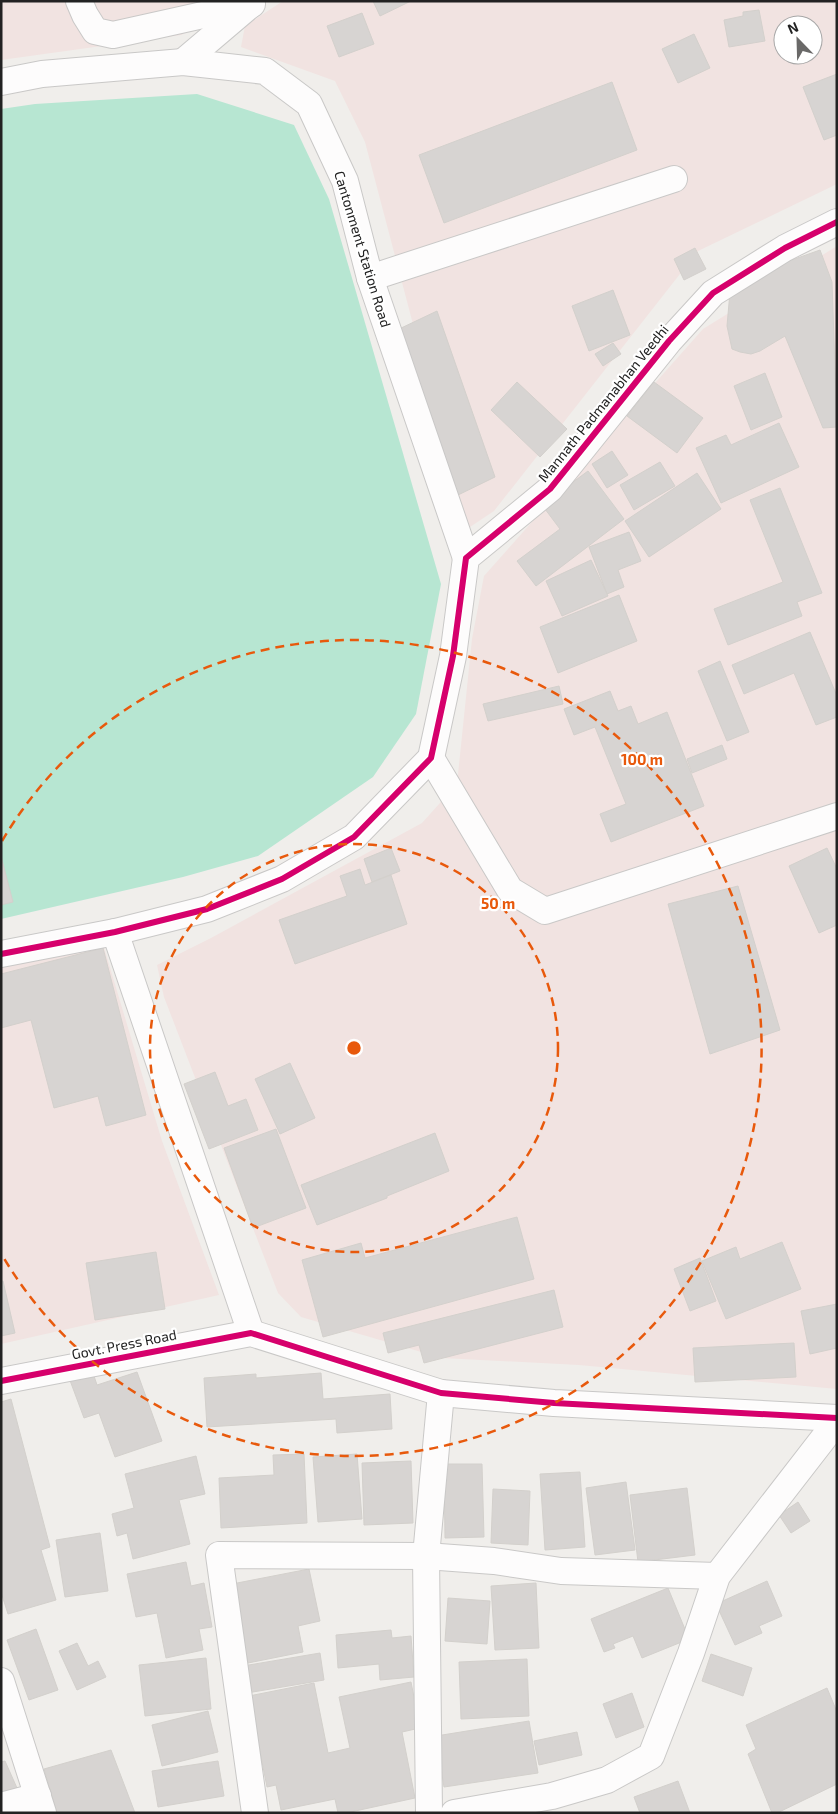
<svg xmlns="http://www.w3.org/2000/svg" width="838" height="1814" font-family="'Exo 2',sans-serif">
	<rect width="100%" height="100%" fill="#f0eeeb"/>
	<g fill="#f1e3e1" fill-rule="evenodd">
		<path d="M1,1H242L215,20L181,35L1,60Z"/>
		<path d="M283,1H837V184L698,251L494,511L467,529L365,142L335,81L241,47L245,26ZM783,25H813V55H783Z"/>
		<path d="M837,246V1389L579,1365L442,1358L301,1317L278,1293L164,997L157,965L211,938L422,823L457,784L472,639L484,576L703,329Z"/>
		<path d="M102,941L162,1141L219,1295L1,1344V966Z"/>
	</g>
	<path fill="#b7e6d2" d="M197,94L294,125L329,199L441,584L416,714L373,777L258,856L183,877L1,919V109L35,104Z"/>
	<g fill="#d7d4d2" stroke="#d3d0cc">
		<path d="M373,1H411L380,16Z"/>
		<path d="M759,10L765,41L729,47L724,20L743,16V12Z"/>
		<path d="M362,13L374,44L339,57L327,26Z"/>
		<path d="M694,34L710,68L678,83L662,49Z"/>
		<path d="M837,74V135L824,140L803,87Z"/>
		<path d="M612,82L637,150L444,223L419,155Z"/>
		<path d="M695,248L706,269L684,280L674,259Z"/>
		<path d="M820,250L832,282L837,427L823,428L785,336L760,351L751,354L740,352L732,349L727,326L730,292L761,271Z"/>
		<path d="M613,290L630,335L589,351L572,306Z"/>
		<path d="M437,311L495,477L458,495L397,330Z"/>
		<path d="M613,343L621,354L603,366L595,354Z"/>
		<path d="M765,373L782,417L751,430L734,386Z"/>
		<path d="M517,382L567,429L540,457L491,410Z"/>
		<path d="M654,382L703,418L677,453L627,416Z"/>
		<path d="M779,423L799,467L721,503L696,448L726,435L731,445Z"/>
		<path d="M612,451L628,475L607,488L592,464Z"/>
		<path d="M660,462L675,486L634,510L620,485Z"/>
		<path d="M588,471L624,519L536,586L517,561L560,529L542,505Z"/>
		<path d="M697,473L721,509L649,557L625,521Z"/>
		<path d="M780,488L822,593L797,602L802,616L728,645L714,609L783,582L750,500Z"/>
		<path d="M629,532L641,561L618,570L624,587L607,594L589,547Z"/>
		<path d="M591,560L608,596L562,616L546,581Z"/>
		<path d="M619,595L637,641L558,673L540,627Z"/>
		<path d="M810,632L837,696V717L816,725L794,673L744,694L732,665Z"/>
		<path d="M720,661L749,732L727,741L698,671Z"/>
		<path d="M559,686L563,704L488,721L483,704Z"/>
		<path d="M610,691L618,711L631,706L638,724L667,712L704,806L611,842L600,814L626,804L595,727L574,735L564,709Z"/>
		<path d="M722,745L727,759L692,773L687,759Z"/>
		<path d="M391,848L400,871L372,882L364,859Z"/>
		<path d="M827,848L837,869V925L819,933L789,866Z"/>
		<path d="M1,856L13,902L1,905Z"/>
		<path d="M360,869L365,885L391,875L407,924L295,964L279,920L347,896L340,876Z"/>
		<path d="M738,886L780,1030L710,1054L668,904Z"/>
		<path d="M103,948L146,1115L106,1126L98,1096L54,1108L31,1020L1,1028V974Z"/>
		<path d="M290,1063L315,1118L280,1134L255,1079Z"/>
		<path d="M215,1072L228,1106L246,1099L258,1130L209,1149L184,1084Z"/>
		<path d="M276,1129L306,1208L253,1228L224,1148Z"/>
		<path d="M435,1133L449,1171L387,1196V1198L317,1225L301,1185Z"/>
		<path d="M517,1217L534,1279L323,1337L302,1260L361,1243L365,1258Z"/>
		<path d="M782,1242L801,1289L726,1319L702,1261L736,1247L740,1259Z"/>
		<path d="M156,1252L165,1309L95,1320L86,1263Z"/>
		<path d="M700,1258L716,1301L690,1311L674,1269Z"/>
		<path d="M1,1281H3L15,1333L1,1336Z"/>
		<path d="M554,1290L563,1327L424,1363L419,1345L388,1353L383,1333Z"/>
		<path d="M837,1304V1348L810,1354L801,1311Z"/>
		<path d="M794,1343L796,1377L695,1382L693,1348Z"/>
		<path d="M91,1367L97,1385L137,1372L162,1441L115,1457L99,1413L84,1418L68,1375Z"/>
		<path d="M321,1373L323,1399L390,1394L392,1429L337,1433L336,1419L207,1427L204,1378L256,1374V1378Z"/>
		<path d="M11,1399L50,1547L41,1550L56,1600L8,1614L1,1592V1402Z"/>
		<path d="M304,1454L307,1523L221,1528L219,1478L274,1475L273,1455Z"/>
		<path d="M357,1454L362,1519L318,1522L313,1457Z"/>
		<path d="M196,1456L205,1494L179,1500L190,1544L133,1559L127,1533L117,1536L112,1514L134,1508L125,1474Z"/>
		<path d="M411,1461L413,1523L364,1525L362,1463Z"/>
		<path d="M444,1464H482L484,1537L445,1538Z"/>
		<path d="M580,1472L585,1547L545,1550L540,1474Z"/>
		<path d="M626,1482L635,1550L595,1555L586,1488Z"/>
		<path d="M687,1488L695,1555L638,1562L630,1495Z"/>
		<path d="M493,1489L530,1491L528,1545L491,1543Z"/>
		<path d="M798,1502L810,1521L791,1533L779,1515Z"/>
		<path d="M100,1533L108,1591L65,1597L56,1540Z"/>
		<path d="M186,1562L191,1586L204,1583L212,1627L199,1629L203,1650L166,1658L157,1613L136,1617L127,1574Z"/>
		<path d="M309,1569L320,1621L298,1626L303,1652L248,1663L232,1584Z"/>
		<path d="M767,1581L782,1616L759,1626L762,1633L735,1645L716,1604Z"/>
		<path d="M536,1583L539,1648L495,1650L491,1586Z"/>
		<path d="M668,1588L689,1639L642,1658L633,1636L613,1644L615,1648L604,1652L591,1619Z"/>
		<path d="M448,1598L490,1601L487,1644L445,1641Z"/>
		<path d="M36,1629L58,1690L29,1700L7,1640Z"/>
		<path d="M391,1630L392,1638L411,1636L414,1677L380,1680L379,1664L338,1668L336,1635Z"/>
		<path d="M77,1643L88,1666L98,1661L106,1677L77,1690L59,1651Z"/>
		<path d="M320,1653L324,1680L247,1693L243,1666Z"/>
		<path d="M711,1654L752,1668L743,1696L702,1681Z"/>
		<path d="M206,1658L211,1709L145,1716L139,1665Z"/>
		<path d="M527,1659L529,1716L461,1719L459,1662Z"/>
		<path d="M411,1682L420,1728L402,1732L415,1798L346,1813H338L335,1799L281,1810L276,1785L267,1787L249,1696L314,1683L328,1753L350,1748L339,1697Z"/>
		<path d="M827,1688L837,1712V1784L777,1813H772L748,1754L756,1749L746,1725Z"/>
		<path d="M632,1693L644,1727L616,1738L603,1704Z"/>
		<path d="M208,1711L218,1752L162,1766L152,1725Z"/>
		<path d="M529,1721L538,1773L444,1787L436,1736Z"/>
		<path d="M577,1732L582,1755L539,1765L534,1741Z"/>
		<path d="M111,1750L135,1813H57L44,1769Z"/>
		<path d="M5,1761L17,1788L1,1794V1762Z"/>
		<path d="M218,1761L224,1796L158,1807L152,1771Z"/>
		<path d="M678,1781L690,1813H640L634,1797Z"/>
	</g>
	<g fill="none" stroke-linecap="round" stroke-linejoin="round">
		<g stroke="#c9c8c7" stroke-width="28">
			<g id="minor">
				<path d="M79,1L85,15L95,31L113,35L252,4"/>
				<path d="M183,62L249,6"/>
				<path d="M1,82L42,74L183,62L265,71L309,104L345,181L370,278L466,558"/>
				<path d="M370,278L674,179"/>
				<path d="M431,758L510,890L545,911L837,816"/>
				<path d="M115,932L251,1333"/>
				<path d="M1,954L115,932L207,909L282,879L354,837L431,758L453,656L466,558L550,489L669,341L713,293L785,248L837,222"/>
				<path d="M1,1381L251,1333L441,1393L554,1403L837,1418"/>
				<path d="M1,1681L43,1813"/>
				<path d="M1,1806L38,1796"/>
				<path d="M255,1813L219,1555L426,1556L494,1561L561,1571L717,1576"/>
				<path d="M429,1813L426,1556L441,1393"/>
				<path d="M454,1813L552,1796L607,1780L651,1756L691,1653L717,1576L837,1421"/>
			</g>
		</g>
		<use href="#minor" stroke="#fdfcfc" stroke-width="26"/>
		<g stroke="#fff" stroke-width="9">
			<g id="cycleway">
				<path d="M1,954L115,932L207,909L282,879L354,837L431,758L453,656L466,558L550,489L669,341L713,293L785,248L837,222"/>
				<path d="M1,1381L251,1333L441,1393L554,1403L837,1418"/>
			</g>
		</g>
		<use href="#cycleway" stroke="#d6006c" stroke-width="6"/>
	</g>
	<g fill="none" stroke="#e8590c" stroke-width="2.5" stroke-dasharray="9 6">
		<circle cx="354" cy="1048" r="204"/>
		<path d="M2 841A408 408 0 1 1 2 1255"/>
	</g>
	<g text-anchor="middle" dominant-baseline="central" stroke-width="4.5" stroke-linejoin="round" paint-order="stroke">
		<g font-size="14" fill="#222" stroke="#fff">
			<text transform="translate(363 249) rotate(73)">Cantonment Station Road</text>
			<text transform="translate(603 403) rotate(-51)">Mannath Padmanabhan Veedhi</text>
			<text transform="translate(124 1344) rotate(-11)">Govt. Press Road</text>
		</g>
	</g>
	<circle cx="354" cy="1048" r="8" fill="#e8590c" stroke="#fff" stroke-width="2.5"/>
	<g font-size="15" text-anchor="middle" font-weight="bold" fill="#e8590c" stroke="#fff" stroke-width="4.5" stroke-linejoin="round" paint-order="stroke">
		<text x="642" y="765">100 m</text>
		<text x="498" y="909">50 m</text>
	</g>
	<rect width="838" height="1814" fill="none" stroke="#222222" stroke-width="5"/>
	<g transform="translate(798 40) rotate(337)"><circle r="24" fill="#ffffff" stroke="#a7a7a7"/>
	<path d="M0-4L9 19L0 12L-9 19Z" fill="#6a6968"/>
	<text y="-8" font-size="14" font-weight="bold" text-anchor="middle" fill="#222222">N</text>
	</g>
</svg>
